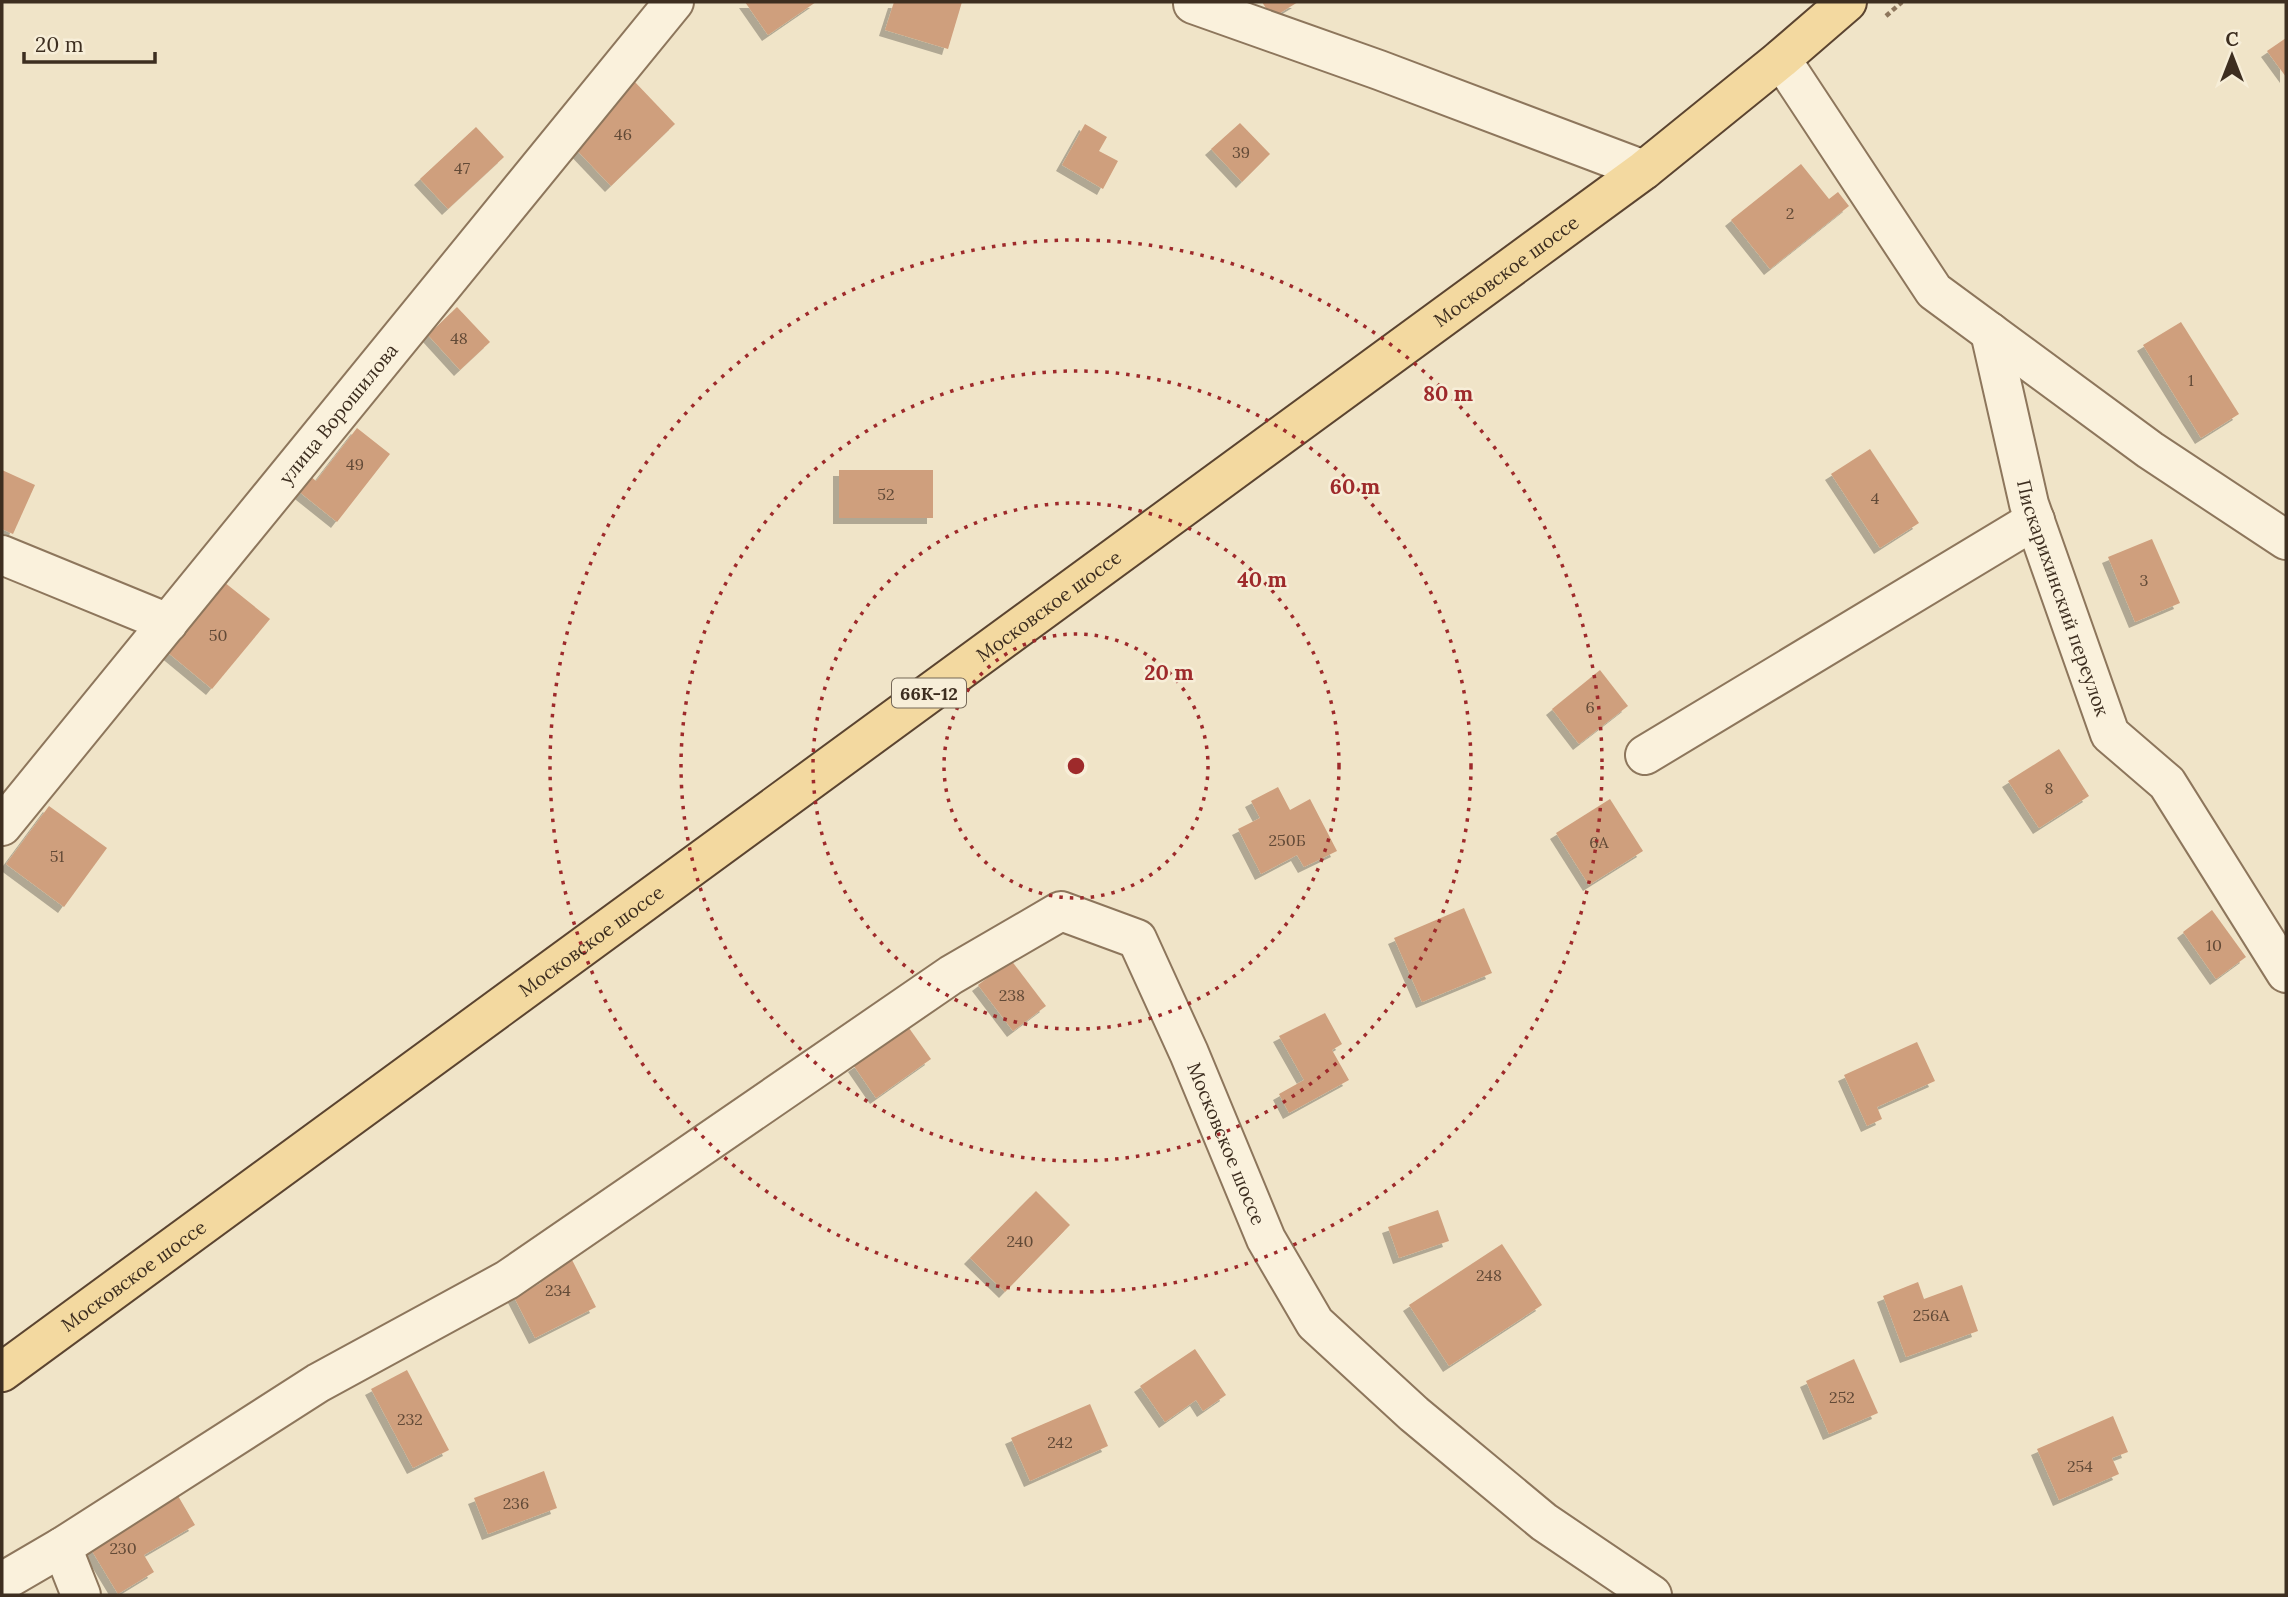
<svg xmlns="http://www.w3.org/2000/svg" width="2288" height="1597" font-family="Lora,serif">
	<defs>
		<filter id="shadow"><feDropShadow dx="-6" dy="6" stdDeviation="0" flood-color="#0004"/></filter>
	</defs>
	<rect width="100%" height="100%" fill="#f0e4c8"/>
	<g fill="#cf9f7d" filter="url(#shadow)">
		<path d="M745,2H816L768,35Z"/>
		<path d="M894,2H962L948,49L885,30Z"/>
		<path d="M1262,2H1298L1272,18Z"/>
		<path d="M2286,38V77L2267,51Z"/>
		<path d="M634,81L675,124L611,186L570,143Z"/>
		<path d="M1240,123L1270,154L1242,182L1211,149Z"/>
		<path d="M1085,124L1107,137L1099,151L1118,161L1103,189L1062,165Z"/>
		<path d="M476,127L504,157L448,209L420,179Z"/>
		<path d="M1801,164L1829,199L1838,192L1849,206L1770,269L1731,220Z"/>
		<path d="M457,307L490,342L460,370L428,335Z"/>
		<path d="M2181,322L2239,414L2201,438L2143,345Z"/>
		<path d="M357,428L390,454L337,522L297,490L309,475L316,481Z"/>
		<path d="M1870,449L1919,523L1880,548L1831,474Z"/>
		<path d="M2,470L35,485L13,534L2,529Z"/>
		<rect x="839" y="470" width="94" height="48"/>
		<path d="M2152,539L2180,603L2135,622L2108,557Z"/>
		<path d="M224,582L270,619L212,689L166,651Z"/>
		<path d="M1600,670L1628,706L1579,744L1552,709Z"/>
		<path d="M2059,749L2089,796L2039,828L2008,781Z"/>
		<path d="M1278,787L1290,810L1310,799L1337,851L1304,867L1297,855L1261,874L1238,829L1260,818L1251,801Z"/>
		<path d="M1610,799L1643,851L1589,885L1556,833Z"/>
		<path d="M49,806L107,848L64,907L6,864Z"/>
		<path d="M1464,908L1492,973L1422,1002L1394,938Z"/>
		<path d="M2212,910L2246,957L2216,979L2183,932Z"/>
		<path d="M1011,960L1046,1006L1013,1031L978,985Z"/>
		<path d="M1325,1013L1342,1044L1332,1050L1349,1080L1289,1113L1279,1094L1304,1080L1279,1036Z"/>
		<path d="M909,1028L931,1059L876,1098L854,1066Z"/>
		<path d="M1917,1042L1935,1081L1877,1107L1882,1119L1867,1126L1844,1075Z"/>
		<path d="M1036,1191L1070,1225L1005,1292L970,1258Z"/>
		<path d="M1438,1210L1449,1241L1399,1258L1388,1227Z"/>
		<path d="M1502,1244L1542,1305L1449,1366L1409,1305Z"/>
		<path d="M569,1254L596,1307L535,1338L514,1297L541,1283L535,1271Z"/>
		<path d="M1918,1282L1924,1299L1962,1285L1978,1331L1906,1357L1883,1296Z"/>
		<path d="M1195,1349L1226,1395L1203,1411L1196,1400L1165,1422L1140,1386Z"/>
		<path d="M1854,1359L1878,1413L1829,1434L1806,1381Z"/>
		<path d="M407,1370L449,1450L413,1468L371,1389Z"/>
		<path d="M1090,1404L1108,1446L1030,1481L1011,1438Z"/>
		<path d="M2113,1416L2128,1452L2112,1458L2119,1474L2059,1500L2037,1449Z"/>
		<path d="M544,1471L557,1508L488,1534L474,1498Z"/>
		<path d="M174,1489L195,1525L144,1555L154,1572L118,1594L86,1541Z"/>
	</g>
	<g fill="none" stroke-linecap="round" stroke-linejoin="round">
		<g stroke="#8d765c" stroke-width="42">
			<g id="minor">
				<path d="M1193,4L1379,70L1644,170"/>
				<path d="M1781,59L1934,291L2150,450L2286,540"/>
				<path id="s1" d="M1990,332L2029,504L2110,734L2167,783L2286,973"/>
				<path d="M2,555L168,623"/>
				<path d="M1645,755L2035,520"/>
				<path id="s2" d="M2,826L674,2"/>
				<path d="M62,1547L81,1595"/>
				<path id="s3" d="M2,1582L62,1547L318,1383L507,1280L951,975L1061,911L1137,939L1189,1053L1266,1239L1315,1323L1414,1414L1544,1522L1652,1595"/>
			</g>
		</g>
		<g stroke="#5b4430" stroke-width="42">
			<g id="major">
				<path id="s4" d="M2,1372L1644,170L1781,59L1847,2"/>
			</g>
		</g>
		<path stroke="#8d765c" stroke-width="4.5" stroke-dasharray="5 3.5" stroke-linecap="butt" d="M1886,16L1902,2"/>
		<use href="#minor" stroke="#faf1dc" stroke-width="38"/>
		<use href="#major" stroke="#f3d9a0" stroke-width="38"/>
	</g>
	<g fill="none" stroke="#9e2a2b" stroke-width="3.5" stroke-dasharray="3.5 7">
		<circle cx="1076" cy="766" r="132"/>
		<circle cx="1076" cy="766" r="263"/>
		<circle cx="1076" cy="766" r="395"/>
		<circle cx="1076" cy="766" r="526"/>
	</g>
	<g text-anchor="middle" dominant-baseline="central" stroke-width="5" stroke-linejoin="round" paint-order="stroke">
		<g font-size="16" fill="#624a37">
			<text x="623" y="134">46</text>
			<text x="1241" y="152">39</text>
			<text x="462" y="168">47</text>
			<text x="1790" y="213">2</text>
			<text x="459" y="338">48</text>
			<text x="2191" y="380">1</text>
			<text x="355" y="464">49</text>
			<text x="886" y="494">52</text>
			<text x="1875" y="498">4</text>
			<text x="2144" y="580">3</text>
			<text x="218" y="635">50</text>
			<text x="1590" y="707">6</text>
			<text x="2049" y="788">8</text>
			<text x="1287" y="840">250Б</text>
			<text x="1599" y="842">6А</text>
			<text x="57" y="856">51</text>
			<text x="2214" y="945">10</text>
			<text x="1012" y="995">238</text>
			<text x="1020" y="1241">240</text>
			<text x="1489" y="1275">248</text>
			<text x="558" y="1290">234</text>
			<text x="1931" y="1315">256А</text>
			<text x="1842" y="1397">252</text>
			<text x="410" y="1419">232</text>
			<text x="1060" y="1442">242</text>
			<text x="2080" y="1466">254</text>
			<text x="516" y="1503">236</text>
			<text x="123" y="1548">230</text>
		</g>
		<rect fill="#f7eed8" stroke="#756857" stroke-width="2" x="892" y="678.5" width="74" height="29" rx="5"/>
		<g font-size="18" font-weight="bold" fill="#3d2e20">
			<text x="929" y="693">66К-12</text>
		</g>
		<g font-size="19" fill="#3d2e20" stroke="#f7eed8">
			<text stroke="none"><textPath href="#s4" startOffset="1864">Московское шоссе</textPath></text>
			<text stroke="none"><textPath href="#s2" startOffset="532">улица Ворошилова</textPath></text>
			<text stroke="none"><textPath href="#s1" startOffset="276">Пискарихинский переулок</textPath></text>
			<text stroke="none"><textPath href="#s4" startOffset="1297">Московское шоссе</textPath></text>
			<text stroke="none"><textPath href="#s4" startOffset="730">Московское шоссе</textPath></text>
			<text stroke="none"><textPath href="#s3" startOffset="1559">Московское шоссе</textPath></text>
			<text stroke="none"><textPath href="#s4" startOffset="163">Московское шоссе</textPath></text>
		</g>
	</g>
	<circle cx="1076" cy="766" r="10" fill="#9e2a2b" stroke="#f7eed8" stroke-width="3.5"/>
	<g font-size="21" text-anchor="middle" font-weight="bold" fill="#9e2a2b" stroke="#f7eed8" stroke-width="5" stroke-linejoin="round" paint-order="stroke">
		<text x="1448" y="401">80 m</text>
		<text x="1355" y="494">60 m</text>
		<text x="1262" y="587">40 m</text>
		<text x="1169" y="680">20 m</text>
	</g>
	<rect width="2288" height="1597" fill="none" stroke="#3d2e20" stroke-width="7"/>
	<g transform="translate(2232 56)" stroke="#f7eed8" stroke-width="5" paint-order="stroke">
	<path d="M0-5L12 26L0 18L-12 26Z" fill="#3d2e20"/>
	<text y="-10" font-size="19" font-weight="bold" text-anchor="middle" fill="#3d2e20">С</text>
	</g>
	<path d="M24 52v10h131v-10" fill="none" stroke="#3d2e20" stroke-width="3.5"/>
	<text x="35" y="52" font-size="21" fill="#3d2e20" stroke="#f7eed8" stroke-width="5" paint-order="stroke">20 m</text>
</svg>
